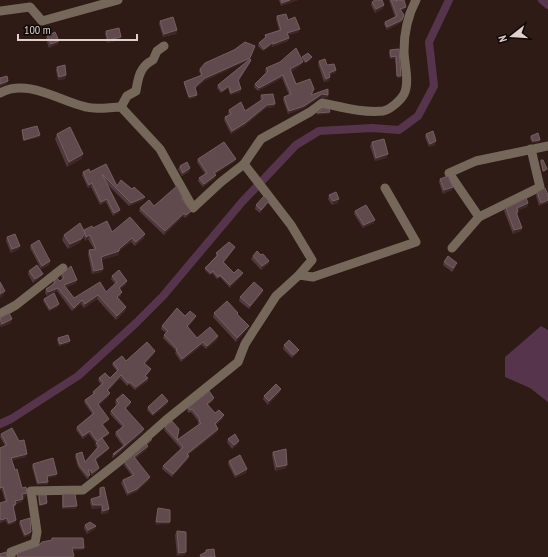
<svg xmlns="http://www.w3.org/2000/svg" width="548" height="557" font-family="'PT Sans Narrow',sans-serif">
	<rect width="100%" height="100%" fill="#2f1b15"/>
	<path fill="#56354c" d="M541,326L548,330V402L530,388L505,377V357Z"/>
	<g fill="none" stroke-linecap="round" stroke-linejoin="round">
		<g stroke="#56354c" stroke-width="8">
			<path d="M542,0L548,5"/>
			<path d="M0,424L11,419L78,376L136,323L163,296L242,202L296,145L319,131L372,128L399,130L418,116L434,86L429,42L449,0"/>
		</g>
		<g stroke="#75685b" stroke-width="9">
			<path d="M0,11L30,7L42,21L118,0"/>
			<path d="M0,93C28,78 59,101 86,107C97,110 110,107 121,107L160,149L193,208L221,182L244,164L291,225L312,260L299,275L313,277L416,242L385,188"/>
			<path d="M121,107L127,96L136,91C138,78 140,66 153,60L157,51L164,46"/>
			<path d="M244,164L261,139L310,112L322,103C342,107 362,113 383,111C390,110 401,100 404,94C410,82 404,63 404,51C404,34 408,15 416,0"/>
			<path d="M479,217L449,173L476,161L548,146"/>
			<path d="M452,248L479,217L540,187L531,149"/>
			<path d="M0,314L16,305L63,268"/>
			<path d="M11,557V552L35,543L37,532L31,491L83,490L121,460L166,420L238,362L245,344L276,296L299,275"/>
		</g>
	</g>
	<g fill="#513a3e">
		<path d="M279,0H298L281,6Z"/>
		<path d="M389,0H404L405,9L401,10L402,22L387,30L384,24L385,22L395,17Z"/>
		<path d="M372,2L384,5L383,8L375,13L371,5Z"/>
		<path d="M277,16L288,20L299,32L288,35L289,38L288,41L272,47V45L263,51L258,46L259,43L265,38V35L279,30L276,19Z"/>
		<path d="M160,21L177,30L176,34L163,37L159,24Z"/>
		<path d="M106,31L119,40L107,43L105,34Z"/>
		<path d="M47,36L58,44L49,48L46,39Z"/>
		<path d="M255,46L249,60H251L250,63L239,81L241,89L240,92L230,95L228,88L221,93L217,88L218,85L248,60L204,81L195,89L196,97L189,99L184,84V82L201,76L199,71L200,69Z"/>
		<path d="M399,49L401,76L400,78H397L395,59H390L389,53L390,50Z"/>
		<path d="M302,57L311,59L305,63L302,58Z"/>
		<path d="M319,61L336,70L335,73L330,75L329,81L324,82L318,64Z"/>
		<path d="M301,65L291,72L296,84L311,94L328,95L327,98L320,97L302,109L288,114L283,100L284,97L289,95L282,78L258,91L254,87L255,84L266,73L265,71L266,68Z"/>
		<path d="M57,67L66,75L65,79L58,80L56,70Z"/>
		<path d="M261,95L274,107L266,108L244,126L231,134L224,120L225,117L229,115L228,113L229,110L245,111L261,100L260,98Z"/>
		<path d="M22,130L40,137L23,141L22,132Z"/>
		<path d="M57,134L83,154L81,159L67,167L55,139Z"/>
		<path d="M426,134L435,145L429,147L425,137Z"/>
		<path d="M531,136L539,142L532,143L530,138Z"/>
		<path d="M372,142L388,154L386,158L375,161L370,146Z"/>
		<path d="M198,159L235,161L215,174V178L203,187L198,181L199,178L205,174L197,162Z"/>
		<path d="M541,160L546,171L543,172L540,162Z"/>
		<path d="M106,164L117,186L132,189L145,197L143,200L129,206L106,183L120,210L118,213L113,216L106,202L100,205L91,187L88,188L82,175L83,172H90Z"/>
		<path d="M180,166L190,168L189,172L182,176L178,169Z"/>
		<path d="M440,179L453,187L452,190L443,194L439,182Z"/>
		<path d="M537,192L548,195L539,206L536,196Z"/>
		<path d="M329,195L338,203L332,205L328,199Z"/>
		<path d="M182,200L191,211L190,214L185,218L183,216L164,235L139,211L140,208L154,206Z"/>
		<path d="M269,201L267,204L260,213L255,209L256,205Z"/>
		<path d="M528,203L527,207L518,210V212L517,215L522,228L521,231L513,234L504,211L506,208Z"/>
		<path d="M355,211L374,223L363,228L354,214Z"/>
		<path d="M93,228L112,232L144,238L135,246L131,242L119,251L118,255L101,260L102,272L92,274L88,254L89,250L94,249L88,239L85,241L84,237L79,243L68,249L62,240L64,235Z"/>
		<path d="M7,237L19,249L11,253L6,241Z"/>
		<path d="M31,245L50,261L49,265L41,269L30,248Z"/>
		<path d="M235,247L234,249L224,262L234,273L242,275L230,288L220,277L217,279L212,273L210,275L205,270V268L216,256V253Z"/>
		<path d="M253,256L269,261L268,264L261,270L251,259Z"/>
		<path d="M444,262L456,266L452,272L443,265Z"/>
		<path d="M29,271L41,277L33,283L28,274Z"/>
		<path d="M62,274L76,283L65,288L74,298L106,292L115,284L111,279L112,276L126,284L120,289L121,296L118,298L126,307L125,311L116,320L97,299L84,308L81,304L72,311L57,291L47,296L45,293L46,289L53,285L52,284L54,281H60L62,279L61,277Z"/>
		<path d="M263,290L262,293L249,309L239,301L240,297Z"/>
		<path d="M44,299L58,307L49,311L43,301Z"/>
		<path d="M214,313L237,315L247,329L236,342L213,317Z"/>
		<path d="M185,316L195,319L188,327L197,338L218,336L217,340L206,349L202,345L181,362L175,353L176,351L163,338L164,335L166,333L161,329L162,326Z"/>
		<path d="M0,318L11,323L1,327L0,325Z"/>
		<path d="M58,338L69,343L59,346L57,340Z"/>
		<path d="M284,345L297,353L292,358L283,349Z"/>
		<path d="M155,351L154,354L145,364L150,371L146,376L148,378V381L135,390L129,384L127,386L120,378L108,391L109,396L99,405L108,421L103,425L108,435L102,439L109,448L108,450L96,460L99,468L98,470L92,476L90,472L89,473V478L87,479L78,467L75,457L76,454L85,462L97,448L95,445L96,443L89,434L83,439L76,430L77,427L92,414L84,402L85,400L92,395L93,392L101,384L98,381L99,378H110L117,371L112,365L113,363L126,361Z"/>
		<path d="M280,392L268,405L263,399L264,396Z"/>
		<path d="M116,400L130,405L126,409L143,432L113,458L112,457L113,454L123,446L115,435L116,432L122,427L110,414L111,411L116,405L115,403Z"/>
		<path d="M168,401L167,404L153,416L147,410L148,407Z"/>
		<path d="M213,401L208,405L215,413L223,418L216,425L218,429L217,432L188,455L189,456L188,459L172,477L162,469L163,466L181,449L164,430L165,427L177,440L198,425V421L191,412L189,413L187,411L188,408Z"/>
		<path d="M1,434L26,457L12,460L22,488L27,493L26,496L23,497L22,502L16,504L15,507H13L16,520L15,523L8,525L6,521L0,523V503L5,501L2,490H0V448L5,446L0,437Z"/>
		<path d="M152,439L151,442L147,445L148,446L147,449L136,458L149,480L136,492L127,496L121,483L123,480L132,476L124,465L125,462Z"/>
		<path d="M228,439L238,444L232,449L227,442Z"/>
		<path d="M273,452L286,468L275,471L272,455Z"/>
		<path d="M229,461L247,469L246,473L235,478L228,464Z"/>
		<path d="M33,464L56,476L47,478L48,485H37L32,467Z"/>
		<path d="M100,488L109,509L108,513L101,514V508L92,509L90,502L91,499L99,497V491Z"/>
		<path d="M63,494L76,509H62V496Z"/>
		<path d="M39,495L47,503V504L39,506L38,497Z"/>
		<path d="M20,521L30,535L24,537L19,524Z"/>
		<path d="M85,525L96,526L95,529L87,534L84,528Z"/>
		<path d="M177,531L186,552L185,555L177,556L175,535Z"/>
	</g>
	<g fill="#3d2727">
		<path d="M290,0H298L281,6L282,3Z"/>
		<path d="M384,5L383,8L375,13L376,9Z"/>
		<path d="M406,7L405,9L400,11V9Z"/>
		<path d="M402,20V22L387,30V27Z"/>
		<path d="M300,29L299,32L286,36L287,33Z"/>
		<path d="M177,30L176,34L163,37L164,34Z"/>
		<path d="M121,37L119,40L107,43L108,40Z"/>
		<path d="M289,38L288,41L272,47L273,44Z"/>
		<path d="M59,41L58,44L49,48L51,44Z"/>
		<path d="M273,42L272,45L263,51L264,49Z"/>
		<path d="M396,56L395,59H390L391,57Z"/>
		<path d="M250,58L249,60L204,81L194,90L195,87L205,78Z"/>
		<path d="M251,60L250,63L237,83L238,80Z"/>
		<path d="M303,62L301,65L289,73L290,69Z"/>
		<path d="M336,70L335,73L328,76L329,73Z"/>
		<path d="M66,75L65,79L58,80L59,77Z"/>
		<path d="M283,75L282,78L258,91L259,88Z"/>
		<path d="M397,76H401L400,78H397Z"/>
		<path d="M330,77L329,81L324,82L326,79Z"/>
		<path d="M8,81L7,84L0,87V84Z"/>
		<path d="M229,86L228,88L221,93L222,91Z"/>
		<path d="M241,89L240,92L230,95L231,93Z"/>
		<path d="M322,94L328,95L327,98L320,97L302,109L288,114L289,111Z"/>
		<path d="M197,95L196,97L189,99V97Z"/>
		<path d="M275,104L274,107L266,108L244,126L231,134L232,131L267,105Z"/>
		<path d="M330,112L329,114L316,115L317,113Z"/>
		<path d="M40,135V137L23,141L24,140Z"/>
		<path d="M540,140L539,142L532,143L533,141Z"/>
		<path d="M436,141L435,145L429,147L430,144Z"/>
		<path d="M83,154L81,159L67,167L69,162Z"/>
		<path d="M388,154L386,158L375,161L376,158Z"/>
		<path d="M236,159L235,161L213,176L214,173Z"/>
		<path d="M190,168L189,172L182,176L183,173Z"/>
		<path d="M216,175L215,178L203,187L204,184Z"/>
		<path d="M92,183L91,187L88,188L89,185Z"/>
		<path d="M453,187L452,190L443,194L444,190Z"/>
		<path d="M145,197L143,200L129,206L131,203Z"/>
		<path d="M107,199L106,202L100,205L101,202Z"/>
		<path d="M339,199L338,203L332,205L333,201Z"/>
		<path d="M548,200V203L539,206L541,203Z"/>
		<path d="M269,201L267,204L260,213L261,210Z"/>
		<path d="M528,203L527,207L515,211L517,208Z"/>
		<path d="M120,210L118,213L113,216L114,213Z"/>
		<path d="M191,211L190,214L185,218L186,215Z"/>
		<path d="M184,213L183,216L164,235L165,231Z"/>
		<path d="M375,220L374,223L363,228L364,225Z"/>
		<path d="M522,228L521,231L513,234L514,230Z"/>
		<path d="M85,233L84,237L79,243L68,249L70,244Z"/>
		<path d="M145,234L144,238L135,246L136,242Z"/>
		<path d="M90,235L88,239L85,241L86,237Z"/>
		<path d="M132,238L131,242L119,251L118,255L100,261L101,257L119,249Z"/>
		<path d="M20,246L19,249L11,253L12,249Z"/>
		<path d="M235,247L234,249L223,264V262Z"/>
		<path d="M50,261L49,265L41,269L42,266Z"/>
		<path d="M269,261L268,264L261,270L262,266Z"/>
		<path d="M103,269L102,272L92,274L94,271Z"/>
		<path d="M243,273L242,275L230,288V285Z"/>
		<path d="M43,274L41,277L33,283L35,279Z"/>
		<path d="M77,280L76,283L62,289L64,285Z"/>
		<path d="M127,281L126,284L118,292L119,288Z"/>
		<path d="M58,288L57,291L47,296L48,292Z"/>
		<path d="M263,290L262,293L249,309L250,306Z"/>
		<path d="M5,291L3,296L0,298V294Z"/>
		<path d="M122,292L121,296L116,301L117,297Z"/>
		<path d="M98,295L97,299L84,308L85,304Z"/>
		<path d="M82,300L81,304L72,311L74,308Z"/>
		<path d="M59,304L58,307L49,311L50,309Z"/>
		<path d="M126,307L125,311L116,320L117,316Z"/>
		<path d="M196,316L195,319L186,329L187,326Z"/>
		<path d="M12,319L11,323L1,327L2,324Z"/>
		<path d="M249,326L247,329L236,342L237,338Z"/>
		<path d="M218,336L217,340L206,349L207,346Z"/>
		<path d="M70,341L69,343L59,346L60,344Z"/>
		<path d="M203,342L202,345L181,362L182,359Z"/>
		<path d="M299,350L297,353L292,358L293,355Z"/>
		<path d="M155,351L154,354L143,366L144,363Z"/>
		<path d="M121,375L120,378L106,392L107,390Z"/>
		<path d="M148,378V381L135,390L136,387Z"/>
		<path d="M281,389L280,392L268,405L269,401Z"/>
		<path d="M110,393L109,396L98,407V404Z"/>
		<path d="M214,398L213,401L206,407L207,404Z"/>
		<path d="M168,401L167,404L153,416V414Z"/>
		<path d="M131,402L130,405L123,411L125,408Z"/>
		<path d="M224,415L223,418L214,427L215,424Z"/>
		<path d="M109,419L108,421L101,427L102,424Z"/>
		<path d="M144,429L143,432L113,458L114,455Z"/>
		<path d="M218,429L217,432L186,457L187,454Z"/>
		<path d="M90,431L89,434L83,439V436Z"/>
		<path d="M109,433L108,435L96,444L97,441Z"/>
		<path d="M152,439L151,442L144,447L146,444Z"/>
		<path d="M239,441L238,444L232,449L234,445Z"/>
		<path d="M148,446L147,449L133,460L134,457Z"/>
		<path d="M109,448L108,450L94,461L95,459Z"/>
		<path d="M27,454L26,457L10,461L11,458Z"/>
		<path d="M189,456L188,459L172,477L173,474Z"/>
		<path d="M287,465L286,468L275,471L277,467Z"/>
		<path d="M99,468L98,470L92,476V473Z"/>
		<path d="M247,469L246,473L235,478L236,475Z"/>
		<path d="M57,474L56,476L46,479L47,476Z"/>
		<path d="M150,477L149,480L136,492L127,496L128,493Z"/>
		<path d="M48,482V485H37L38,483Z"/>
		<path d="M3,487L2,490H0V488Z"/>
		<path d="M27,493L26,496L21,497L22,494Z"/>
		<path d="M23,499L22,502L14,504L15,501Z"/>
		<path d="M47,503V504L39,506L40,505Z"/>
		<path d="M93,505H102L101,508L92,509Z"/>
		<path d="M77,506L76,509H62L63,507Z"/>
		<path d="M109,509L108,513L101,514L103,511Z"/>
		<path d="M7,518L6,521L0,523L1,520Z"/>
		<path d="M16,520L15,523L8,525L9,523Z"/>
		<path d="M156,522H170V524L155,525Z"/>
		<path d="M96,526L95,529L87,534L88,530Z"/>
		<path d="M31,532L30,535L24,537L25,535Z"/>
		<path d="M72,548H84L83,550L71,551Z"/>
		<path d="M186,552L185,555L177,556L179,553Z"/>
	</g>
	<g fill="#604a4d" stroke="#745f61">
		<path d="M281,0H290L282,3Z"/>
		<path d="M375,0H382L384,5L376,9L372,2Z"/>
		<path d="M391,0H396L397,2L396,0H404L406,7L400,9L404,15L402,20L387,27L385,22L397,16Z"/>
		<path d="M286,14L288,20L295,17L300,29L287,33L289,38L273,44V42L264,49L259,43L266,37L265,35L281,30L277,16Z"/>
		<path d="M173,17L177,30L164,34L160,21Z"/>
		<path d="M119,28L121,37L108,40L106,31Z"/>
		<path d="M55,32L59,41L51,44L47,36Z"/>
		<path d="M245,42L255,46L250,58L205,78L195,87L197,95L189,97L184,82L202,75L200,69L205,63L234,50Z"/>
		<path d="M296,48L303,62L290,69L296,84L310,79L314,89L311,95L328,89V95L322,94L304,106L289,111L284,97L291,94L283,75L259,88L255,84L268,71L266,68L280,62Z"/>
		<path d="M399,49L401,76H397L396,56L391,57L390,50Z"/>
		<path d="M308,53L312,57L306,62L302,57Z"/>
		<path d="M250,59L251,60L238,80L241,89L231,93L229,86L222,91L218,85Z"/>
		<path d="M325,59L327,65L334,64L336,70L329,73L330,77L326,79L319,61Z"/>
		<path d="M65,65L66,75L59,77L57,67Z"/>
		<path d="M7,76L8,81L0,84V78Z"/>
		<path d="M273,94L275,104L267,105L245,123L232,131L225,117L231,114L229,110L241,102L245,111L263,99L261,95Z"/>
		<path d="M324,108L329,109L330,112L317,113Z"/>
		<path d="M37,126L40,135L24,140L22,130Z"/>
		<path d="M70,127L83,154L69,162L57,134Z"/>
		<path d="M433,131L436,141L430,144L426,134Z"/>
		<path d="M538,133L540,140L533,141L531,136Z"/>
		<path d="M384,139L388,154L376,158L372,142Z"/>
		<path d="M224,142L236,159L214,173L216,175L204,184L199,178L207,173L198,159Z"/>
		<path d="M541,160H543L547,169L543,171Z"/>
		<path d="M187,162L190,168L183,173L180,166Z"/>
		<path d="M106,164L117,186L121,180L132,189L134,187L145,197L131,203L102,174L120,210L114,213L107,199L101,202L92,183L89,185L83,172L89,169L90,172Z"/>
		<path d="M448,176L453,187L444,190L440,179Z"/>
		<path d="M177,186L183,198L182,199L191,211L186,215L184,213L165,231L140,208L149,200L154,206Z"/>
		<path d="M545,188L548,195V200L541,203L537,192Z"/>
		<path d="M336,192L339,199L333,201L329,195Z"/>
		<path d="M264,196L269,201L261,210L256,205Z"/>
		<path d="M526,198L528,203L517,208L518,212H516L522,228L514,230L506,208Z"/>
		<path d="M366,205L375,220L364,225L355,211Z"/>
		<path d="M130,217L145,234L136,242L132,238L119,249V251L101,257L103,269L94,271L89,250L96,249L90,235L86,237L85,233L84,230L92,226L93,228L107,221L112,232Z"/>
		<path d="M80,223L85,233L81,239L70,244L64,235Z"/>
		<path d="M15,234L20,246L12,249L7,237Z"/>
		<path d="M39,240L50,261L42,266L31,245Z"/>
		<path d="M229,242L235,247L223,262L234,273L238,269L243,273L230,285L220,275L218,277L213,271L211,273L205,268L218,255L216,253Z"/>
		<path d="M257,251L261,255L263,254L269,261L262,266L253,256Z"/>
		<path d="M448,256L457,263L453,268L444,262Z"/>
		<path d="M37,265L43,274L35,279L29,271Z"/>
		<path d="M71,266L77,280L64,285L74,298L100,282L106,292L117,282L112,276L119,270L127,281L119,288L122,292L117,297L126,307L117,316L98,295L85,304L82,300L74,308L58,288L48,292L46,289L55,283L54,281L57,278L60,281L64,278L62,274Z"/>
		<path d="M0,282L5,291L0,294Z"/>
		<path d="M254,282L263,290L250,306L240,297Z"/>
		<path d="M54,293L59,304L50,309L44,299Z"/>
		<path d="M227,301L238,313L237,314L249,326L237,338L214,313Z"/>
		<path d="M177,308L185,316L190,311L196,316L187,326L197,338L210,327L218,336L207,346L203,342L182,359L176,350L177,349L164,335L168,331L162,326Z"/>
		<path d="M9,313L12,319L2,324L0,318Z"/>
		<path d="M68,335L70,341L60,344L58,338Z"/>
		<path d="M289,340L299,350L293,355L284,345Z"/>
		<path d="M147,342L155,351L144,363L151,369L145,376L148,378L136,387L130,382L128,383L121,375L107,390L110,393L98,404L109,419L102,424L109,433L97,441L90,431L83,436L77,427L94,413L85,400L95,393L93,392L103,383L99,378L105,373L110,378L118,370L113,363L122,356L126,361Z"/>
		<path d="M276,384L281,389L269,401L264,396Z"/>
		<path d="M209,391L214,398L207,404L215,413L219,410L224,415L215,424L218,429L187,454L189,456L173,474L163,466L183,447L165,427L172,421L179,429L177,440L201,423L199,421L200,419L192,409L190,410L188,408Z"/>
		<path d="M123,394L131,402L125,408L144,429L114,455L113,454L125,445L116,432L124,426L111,411L119,403L116,400Z"/>
		<path d="M162,394L168,401L153,414L148,407Z"/>
		<path d="M12,428L19,441L24,440L27,454L11,458L15,470L17,469L22,488L26,487L27,493L22,494L23,499L15,501L16,504L13,505L16,520L9,523L7,518L1,520L0,518V503L7,501L3,487L0,488V448L7,445L1,434Z"/>
		<path d="M235,434L239,441L234,445L228,439Z"/>
		<path d="M102,438L109,448L95,459L99,468L92,473L91,470H88L90,475L88,476L79,465L76,454L82,452L85,462L99,446L96,443Z"/>
		<path d="M152,439L146,444L148,446L134,457L150,477L137,489L128,493L123,480L134,475L125,462Z"/>
		<path d="M286,449L287,465L277,467L273,452Z"/>
		<path d="M240,455L247,469L236,475L229,461Z"/>
		<path d="M53,458L57,474L47,476L48,482L38,483L33,464Z"/>
		<path d="M104,487L109,509L103,511L102,505H93L91,499L101,496L100,488Z"/>
		<path d="M63,494H75L77,506L63,507Z"/>
		<path d="M39,495H46L47,503L40,505Z"/>
		<path d="M158,508L170,510V522H156Z"/>
		<path d="M30,518L31,532L25,535L20,521Z"/>
		<path d="M90,522L96,526L88,530L85,525Z"/>
		<path d="M177,531L186,532V552L179,553Z"/>
		<path d="M52,538H83L84,548H72L74,556L72,557H17L18,553L38,546L42,542L52,540Z"/>
		<path d="M214,549L215,557H201L200,555L206,552V550Z"/>
		<path d="M6,552L7,557H0V554Z"/>
	</g>
	<g transform="translate(512 36) rotate(253)" stroke="#110806" stroke-width="3" paint-order="stroke">
	<path d="M0-3L7 15L0 10L-7 15Z" fill="#dfd0cc"/>
	<text y="-6" font-size="11" font-weight="bold" text-anchor="middle" fill="#dfd0cc">N</text>
	</g>
	<path d="M18 34v6h119v-6" fill="none" stroke="#dfd0cc" stroke-width="2"/>
	<text x="24" y="34" font-size="12" fill="#dfd0cc" stroke="#110806" stroke-width="3" paint-order="stroke">100 m</text>
</svg>
